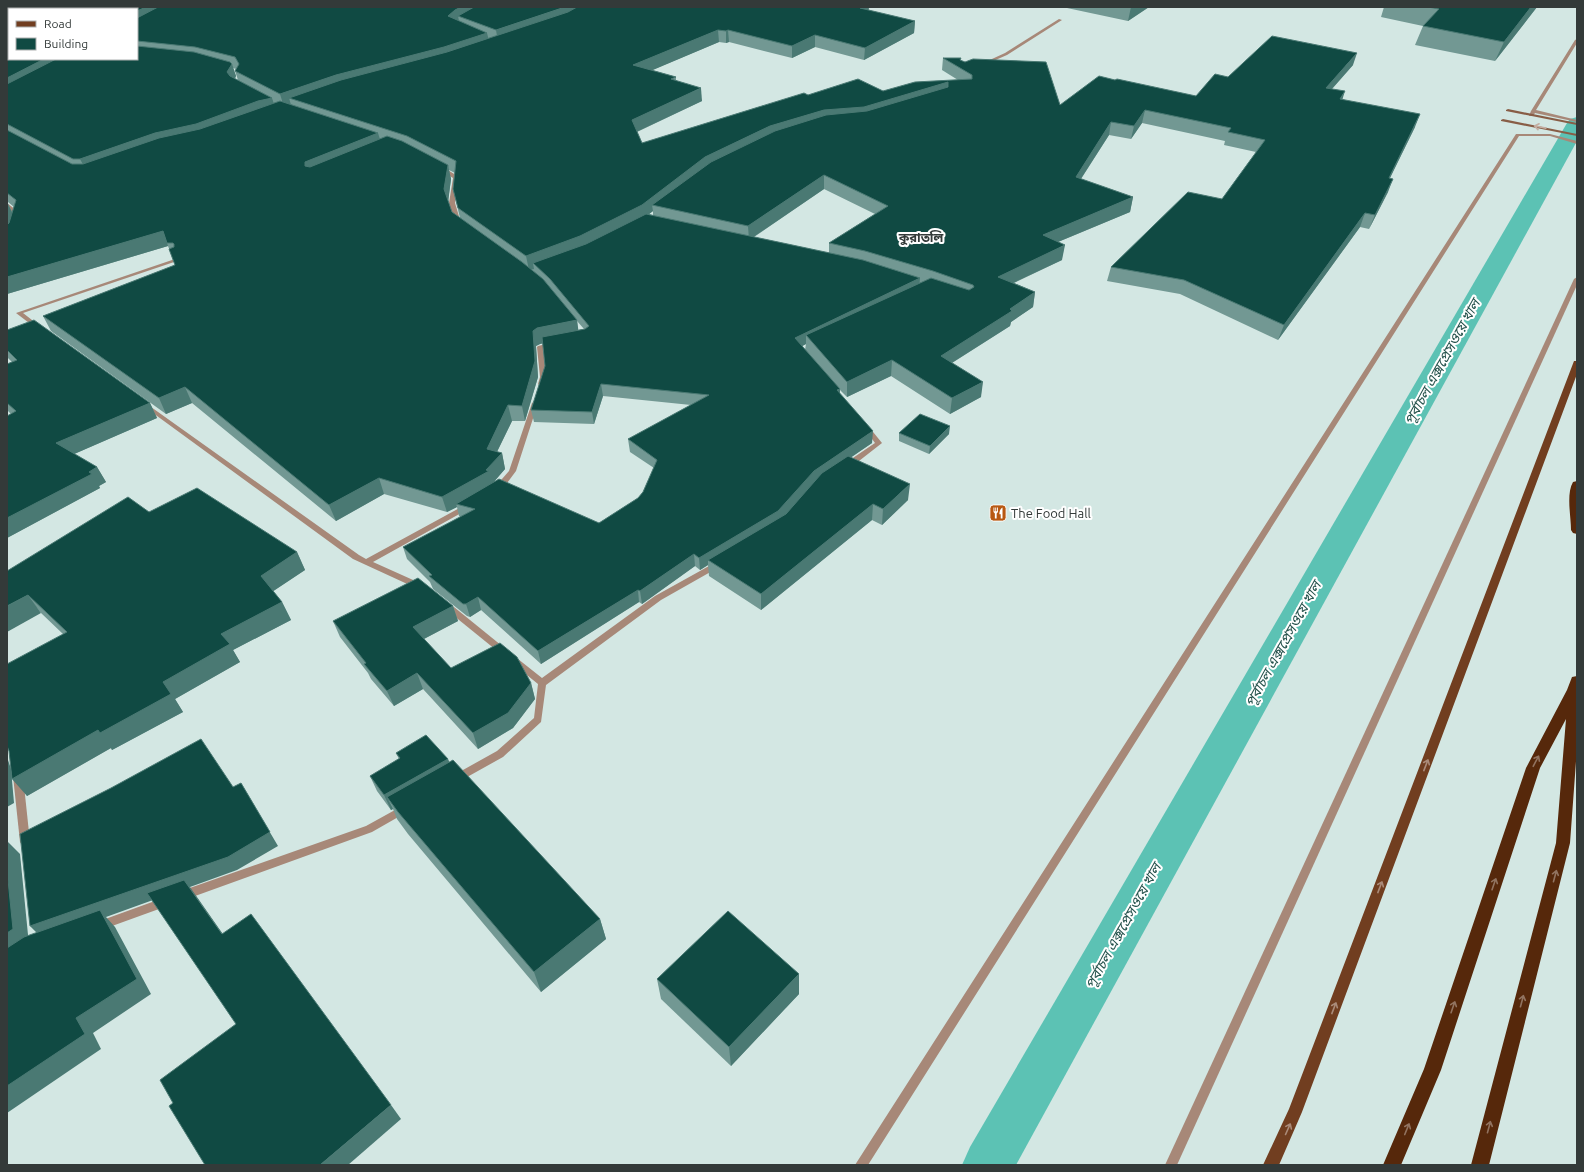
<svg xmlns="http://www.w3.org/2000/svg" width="1584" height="1172" font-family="Ubuntu,'Noto Sans Bengali',sans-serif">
	<rect width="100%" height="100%" fill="#d3e7e3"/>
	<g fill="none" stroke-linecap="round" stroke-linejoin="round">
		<path fill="#5cc2b4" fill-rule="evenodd" d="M1577,117V141L1016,1165H962L970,1147L1567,123L1570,119Z"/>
		<g fill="#a78878" fill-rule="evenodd">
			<path d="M1059,19L1062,20L1007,55L984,65L981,64L1005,53Z"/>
			<path d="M1577,39V43L1536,110L1577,120V122L1535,113L1533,116H1529L1531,111L1575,40Z"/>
			<path d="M1516,134H1550L1577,141V144L1550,136H1519L868,1165H855Z"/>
			<path d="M439,167H443L459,177L455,203L461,223L460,224L455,223L449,203L453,178L439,169Z"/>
			<path d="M7,203L21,214V216L16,217V215L7,208Z"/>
			<path d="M175,259L180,260L23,313L41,327V329H37L16,313Z"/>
			<path d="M1577,277V285L1177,1165H1165L1574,279Z"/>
			<path d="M554,342L557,344L556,345L543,348L546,377L543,385H539L538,384L540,377L537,347L538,346Z"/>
			<path d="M535,401L538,403L516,471L501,491H495L494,489L495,487L509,471L532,403Z"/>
			<path d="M144,402L359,555L366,559L465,505H468L472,507L373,562L422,584L423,586L419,589L416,588L353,559L142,405L141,404Z"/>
			<path d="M867,426L869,427L882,443L850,468H844L843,466L844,464L875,443L864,428Z"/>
			<path d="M718,561L721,562L722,564L721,566L661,600L546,685L541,722L503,757L460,781L457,782L454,781L452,778L454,775L497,751L534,718L538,684L512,663L511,661L512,659H518L542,678L655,596Z"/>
			<path d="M446,602L449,603L507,650L508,652L507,654H501L443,607L442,605L443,603Z"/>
			<path d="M18,772L21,773L23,776L30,842L28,845L25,846L22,845L20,842L13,776L15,773Z"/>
			<path d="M404,805L407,806L409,809L407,812L372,832L184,900L180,898L179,895L180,892L184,890L366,826Z"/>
			<path d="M166,897L170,899L171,902L170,905L101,930L97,928L96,925L97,922Z"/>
		</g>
		<g fill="#885d46" fill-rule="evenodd">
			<path d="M1508,109L1577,123V125L1506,111V110Z"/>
			<path d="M1503,119L1577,134V136L1501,121V120Z"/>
		</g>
		<path fill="#713e20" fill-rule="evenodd" d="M1574,361H1577V374L1302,1112L1279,1165H1263L1289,1109Z"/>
		<g fill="#56280b" fill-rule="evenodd">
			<path d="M1577,481V534L1573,533L1571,530C1571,516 1566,494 1573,482Z"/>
			<path d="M1577,676V748L1570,843L1489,1165H1471L1556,843L1566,719L1540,768L1441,1070L1401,1165H1383L1424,1069L1526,768L1567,690L1572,677Z"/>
		</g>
	</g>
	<g fill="#729893" fill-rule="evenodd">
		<path d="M7,7H869L868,10L915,21L914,33L864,60L815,47L792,58L729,42L726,43L719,42L652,70L676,77V80L702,101L637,132L642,143L808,95L883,91L958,80L942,70L943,58H961L960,60L1060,105L1115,80L1196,96L1228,77L1353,65L1332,89L1342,99L1415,127L1390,178L1388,192L1369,229L1360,227L1278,340L1180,294L1107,281L1111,267L1222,199L1256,152L1224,145L1225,141L1142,123L1131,139L1109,135L1081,179L1133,197L1130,212L1058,242L1062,260L1014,283L1035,292L1033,307L1011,322L1010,326L952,363L981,397L950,414L891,376L847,397L840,390V394L872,443L851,457L908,500L882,525L872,520L761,610L709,576L708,565L700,570L695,566L642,604L639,602L541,664L481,610L470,617L467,616L433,589L430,582L407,559L403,547L461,517L459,516L457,507L447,512L384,494L336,521L192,403L166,414L51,331L43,316L175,265L168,246L7,294V202L12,212L14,207L8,202H7ZM137,9V59H9ZM233,68L236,69L235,71L238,80L235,79L236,76ZM449,170L455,173L453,189L460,218L452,212L448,201L451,179ZM824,189L875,214L829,243V253L754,237ZM653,211V215L649,214ZM577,321L584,329L578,330ZM543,343L545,366L531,410L534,422L594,424L603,396L691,405L628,439L630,452L654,468L643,492L638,498L599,523L492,484L505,469L502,453L497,452L512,421H525L538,377L536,346L540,344ZM806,344L805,350L802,346Z"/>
		<path d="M1067,7H1149L1128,21L1067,8Z"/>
		<path d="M1384,7H1537L1495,61L1415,45L1423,26L1381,17Z"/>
		<path d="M7,330L150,403L157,418L74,454L97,467L106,482L99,486L100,488L7,538V416L11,414L7,410V364L12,362L7,357Z"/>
		<path d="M899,433L949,434L929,454L899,441Z"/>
		<path d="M149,512L297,552L305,570L273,591L282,602L291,620L233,650L240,662L175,699L183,712L112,750L111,748L27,796L9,751L63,634L41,613L7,571Z"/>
		<path d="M453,606L458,621L424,639L451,668L531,683L535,699L513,728L478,749L423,689L394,706L371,679L368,673L340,637L333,621Z"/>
		<path d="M396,753L448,759L449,762L600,919L606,939L541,992L408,834L397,819L393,809L391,810L377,791L370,776L399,759Z"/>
		<path d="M657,979L799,994L731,1066L661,999Z"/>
	</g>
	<g fill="#4a7973">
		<path d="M146,7H173L137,25V11Z"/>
		<path d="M461,7H487L458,16L459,21L448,16L455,10Z"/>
		<path d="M565,7H589L498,42L496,30Z"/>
		<path d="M862,7H869L868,16L860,8Z"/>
		<path d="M1131,7H1149L1128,21Z"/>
		<path d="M1531,7H1537L1495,61L1504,42Z"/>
		<path d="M915,21L914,33L864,60L865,48Z"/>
		<path d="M718,30L719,42L634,78L633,65Z"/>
		<path d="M728,30L729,42L726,43V31Z"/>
		<path d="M487,33L490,45L289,98L291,105L284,107L280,94L336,75Z"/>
		<path d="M815,35V47L792,58V46Z"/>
		<path d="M1357,53L1353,65L1322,100L1326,88Z"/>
		<path d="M44,59H74L7,93V78Z"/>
		<path d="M232,64L236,76L232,84L227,72Z"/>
		<path d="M948,82L947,95L652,205L653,211L643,219L582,251L533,263L534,269L529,270L526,256L705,157L770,126L824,110Z"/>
		<path d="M701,88L702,101L634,133L632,120Z"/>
		<path d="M1345,91L1341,104L1340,99Z"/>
		<path d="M272,98L276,110L87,172L80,159L155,133L258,101Z"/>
		<path d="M1145,110L1142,123L1131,139L1134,126Z"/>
		<path d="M1420,114L1415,127L1383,192L1389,178Z"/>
		<path d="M1111,122L1109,135L1073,191L1076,177Z"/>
		<path d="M378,133L382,146L309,176L305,166V162Z"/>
		<path d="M448,165L451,179L448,203L444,189Z"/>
		<path d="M824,175V189L749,240L748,226Z"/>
		<path d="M1393,179L1388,192L1369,229L1375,215Z"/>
		<path d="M1133,197L1130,212L1041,249L1043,235Z"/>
		<path d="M7,202L14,216L7,235Z"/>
		<path d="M1365,213L1360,227L1278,340L1284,325Z"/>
		<path d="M163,231L168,246L7,294V277Z"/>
		<path d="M1065,245L1062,260L996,291L998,277Z"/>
		<path d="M920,278L919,289L806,335V344L795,350V338Z"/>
		<path d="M1035,292L1033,307L1011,322L1010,326L939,371L941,356Z"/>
		<path d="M577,320L579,335L540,344L536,346L538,377L525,421L522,406L533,331L537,328Z"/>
		<path d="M892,360L891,376L847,397V382Z"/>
		<path d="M983,382L981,397L950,414L952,398Z"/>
		<path d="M601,384L603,396L594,424L592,412Z"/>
		<path d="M185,387L192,403L166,414L159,398Z"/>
		<path d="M840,389V401L837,390Z"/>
		<path d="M150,403L157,418L65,458L56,443Z"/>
		<path d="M508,405L512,421L491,464L502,453L505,469L492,484L456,504L457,507L447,512L442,497L487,449Z"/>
		<path d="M950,426L949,434L929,454L930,446Z"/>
		<path d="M873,431L872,443L814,483L778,523L708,560V565L700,570L699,558L814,471Z"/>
		<path d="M97,467L106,482L99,486L100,488L7,538V518Z"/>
		<path d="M379,478L384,494L336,521L329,505Z"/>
		<path d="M910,484L908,500L882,525L883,509Z"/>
		<path d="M873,504L872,520L761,610V594Z"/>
		<path d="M297,552L305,570L269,594L261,576Z"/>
		<path d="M694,554L695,566L642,604L640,591Z"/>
		<path d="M638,590L639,602L541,664L538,651Z"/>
		<path d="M28,595L41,613L7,632V606Z"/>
		<path d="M478,597L481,610L470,617L466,604Z"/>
		<path d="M282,602L291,620L233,650L240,662L175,699L183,712L112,750L111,748L27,796L12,779L163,682L221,634Z"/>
		<path d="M453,606L458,621L418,642L413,627Z"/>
		<path d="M417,673L423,689L394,706L387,691Z"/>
		<path d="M531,683L535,699L513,728L478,749L473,733Z"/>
		<path d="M7,757L11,769L14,803L7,807Z"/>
		<path d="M448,759L454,774L387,797L393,809L391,810L384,795Z"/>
		<path d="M241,783L278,846L237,870L190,887L234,950L222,934L189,887L106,917L115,927L151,994L93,1033L101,1049L7,1113V1086L76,1018L43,939L30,926Z"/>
		<path d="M7,841L20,854L29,945L7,960Z"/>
		<path d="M600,919L606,939L541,992L534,972Z"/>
		<path d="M799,974V994L731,1066L729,1047Z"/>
		<path d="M391,1105L401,1119L348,1165H320Z"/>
	</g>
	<g fill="#104a43" stroke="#4a7973">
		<path d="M7,7H146L137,11V9H9V59H44L7,78Z"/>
		<path d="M158,7H461L455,10L448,16L487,33L444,47L336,75L280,94L235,71L239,64L235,57L195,47L137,41V18Z"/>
		<path d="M474,7H565L496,30L458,16Z"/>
		<path d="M577,7H862L860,8L915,21L865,48L815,35L792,46L728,30L726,31L718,30L633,65L676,77L671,79L701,88L632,120L642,143L804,93L808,95L858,79L883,91L915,82L972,79V75L943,58H961L960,60L965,62L973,59L1046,62L1060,105L1099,76L1115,80L1117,79L1196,96L1215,74L1228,77L1272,36L1357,53L1326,88L1345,91L1340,99L1420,114L1389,178L1393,179L1375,215L1365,213L1284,325L1184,280L1111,267L1188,192L1222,199L1265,140L1228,132L1231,128L1145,110L1134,126L1111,122L1076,177L1133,197L1043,235L1065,245L998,277L1035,292L1010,309L1012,311L941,356L983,382L952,398L892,360L847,382L806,335L931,278L969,290L974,287L973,285L933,271L865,251L829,243L888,206L824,175L748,226L652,205L711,162L775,131L826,115L867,111L948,87V82L864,107L824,110L770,126L705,157L642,205L580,236L526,256L458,208L453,189L456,161L407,136L289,98L341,80L447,52L568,12Z"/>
		<path d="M1428,7H1531L1504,42L1423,26L1439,9Z"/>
		<path d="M137,46L194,52L230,62L232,64L227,72L230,76L272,98L258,101L196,124L155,133L80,159H73L7,124V84L56,59H137Z"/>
		<path d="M280,101L378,133L305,162V166L310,167L387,136L402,141L448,165L444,189L452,212L522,262L543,279L577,320L537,328L533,331L535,361L522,406L508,405L487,449L502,453L486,470L489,471L442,497L379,478L329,505L185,387L159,398L43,316L175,265L169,249L174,247V244L173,243H167L163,231L7,277V225L9,223L16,200L7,193V130L72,164H83L159,138L200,129Z"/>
		<path d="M646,214L863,260L920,278L795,338L840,389L837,390L873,431L814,471L778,511L699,558L694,554L640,591L638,590L538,651L478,597L466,604H463L429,576L432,575L403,547L475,509L456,504L499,479L599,523L638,498L643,492L657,460L628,439L709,395L601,384L592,412L531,410L545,366L542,337L585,329L589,326L550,279L533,263L586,244Z"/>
		<path d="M34,320L150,403L56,443L97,467L89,472L92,474L7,518V416L16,411L7,403V364L17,360L7,350V330Z"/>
		<path d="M920,414L950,426L930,446L899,433Z"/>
		<path d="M848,456L910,484L883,509L873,504L761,594L708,560L786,514L822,473Z"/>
		<path d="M197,488L297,552L261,576L282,602L221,634L230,644L163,682L171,694L100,733L98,730L12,779L9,751L7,746V664L67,632L28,595L7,606V571L128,497L149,512Z"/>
		<path d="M418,578L453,606L413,627L451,668L500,643L517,657L531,683L508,713L473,733L417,673L387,691L364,664L366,663L333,621Z"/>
		<path d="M426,735L448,759L384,795L370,776L400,758L396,753Z"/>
		<path d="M201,739L233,787L241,783L270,832L228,857L30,926L20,834L111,788Z"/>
		<path d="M453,760L600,919L534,972L398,812L387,797Z"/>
		<path d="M7,870L13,929L7,933Z"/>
		<path d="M184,880L222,934L251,914L391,1105L320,1165H205L169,1106L173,1103L160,1080L236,1024L147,893Z"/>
		<path d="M100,910L137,979L76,1018L85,1034L7,1086V948L24,937Z"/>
		<path d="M728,911L799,974L729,1047L657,979Z"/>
	</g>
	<defs><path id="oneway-shaft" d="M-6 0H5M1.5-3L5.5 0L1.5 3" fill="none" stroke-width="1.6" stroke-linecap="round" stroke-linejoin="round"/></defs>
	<use stroke="#c4aea2" href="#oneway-shaft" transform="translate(1540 127) rotate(-169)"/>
	<g stroke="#917360">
		<use href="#oneway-shaft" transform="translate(1536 761) rotate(-62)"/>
		<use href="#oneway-shaft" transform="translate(1555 876) rotate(-75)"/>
		<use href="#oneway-shaft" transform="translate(1494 884) rotate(-71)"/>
		<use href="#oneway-shaft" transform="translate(1522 1001) rotate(-75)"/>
		<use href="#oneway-shaft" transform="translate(1453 1007) rotate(-71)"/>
		<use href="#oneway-shaft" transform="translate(1489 1127) rotate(-75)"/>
		<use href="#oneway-shaft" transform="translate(1407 1129) rotate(-68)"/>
	</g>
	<g stroke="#aa8b79">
		<use href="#oneway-shaft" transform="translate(1426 765) rotate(-69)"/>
		<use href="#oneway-shaft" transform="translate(1380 887) rotate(-69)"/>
		<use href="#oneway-shaft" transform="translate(1334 1008) rotate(-69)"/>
		<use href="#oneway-shaft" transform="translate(1288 1129) rotate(-66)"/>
	</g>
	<defs>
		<g id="restaurant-square" transform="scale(0.9)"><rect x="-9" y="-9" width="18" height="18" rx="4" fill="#b85812" stroke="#fff"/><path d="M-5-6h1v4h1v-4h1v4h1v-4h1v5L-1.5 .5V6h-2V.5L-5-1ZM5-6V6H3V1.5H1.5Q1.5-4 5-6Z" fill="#fff"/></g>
	</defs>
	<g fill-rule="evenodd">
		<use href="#restaurant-square" x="998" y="513"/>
	</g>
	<g text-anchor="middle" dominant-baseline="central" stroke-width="4" stroke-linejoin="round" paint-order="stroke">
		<g font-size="13" font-weight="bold" fill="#333a39" stroke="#fff">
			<text x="921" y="237">কুরাতলি</text>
		</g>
		<g font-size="13" fill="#333a39" stroke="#fff" text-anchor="start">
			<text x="1011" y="513">The Food Hall</text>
		</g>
		<g font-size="14" font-style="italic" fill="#24514b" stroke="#fff">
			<text transform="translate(1442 362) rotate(-61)">পূর্বাচল এক্সপ্রেসওয়ে খাল</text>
			<text transform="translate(1283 644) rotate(-61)">পূর্বাচল এক্সপ্রেসওয়ে খাল</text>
			<text transform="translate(1123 926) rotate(-61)">পূর্বাচল এক্সপ্রেসওয়ে খাল</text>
		</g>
	</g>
	<rect width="1584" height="1172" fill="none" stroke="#333a39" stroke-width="16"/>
	<rect x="8" y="8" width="130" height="52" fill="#ffffff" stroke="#adb0b0"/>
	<rect x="16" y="21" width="20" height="6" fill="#713e20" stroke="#adb0b0"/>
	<text x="44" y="28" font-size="12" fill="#333a39">Road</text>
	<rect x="16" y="38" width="20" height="12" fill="#104a43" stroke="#adb0b0"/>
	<text x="44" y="48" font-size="12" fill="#333a39">Building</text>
</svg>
